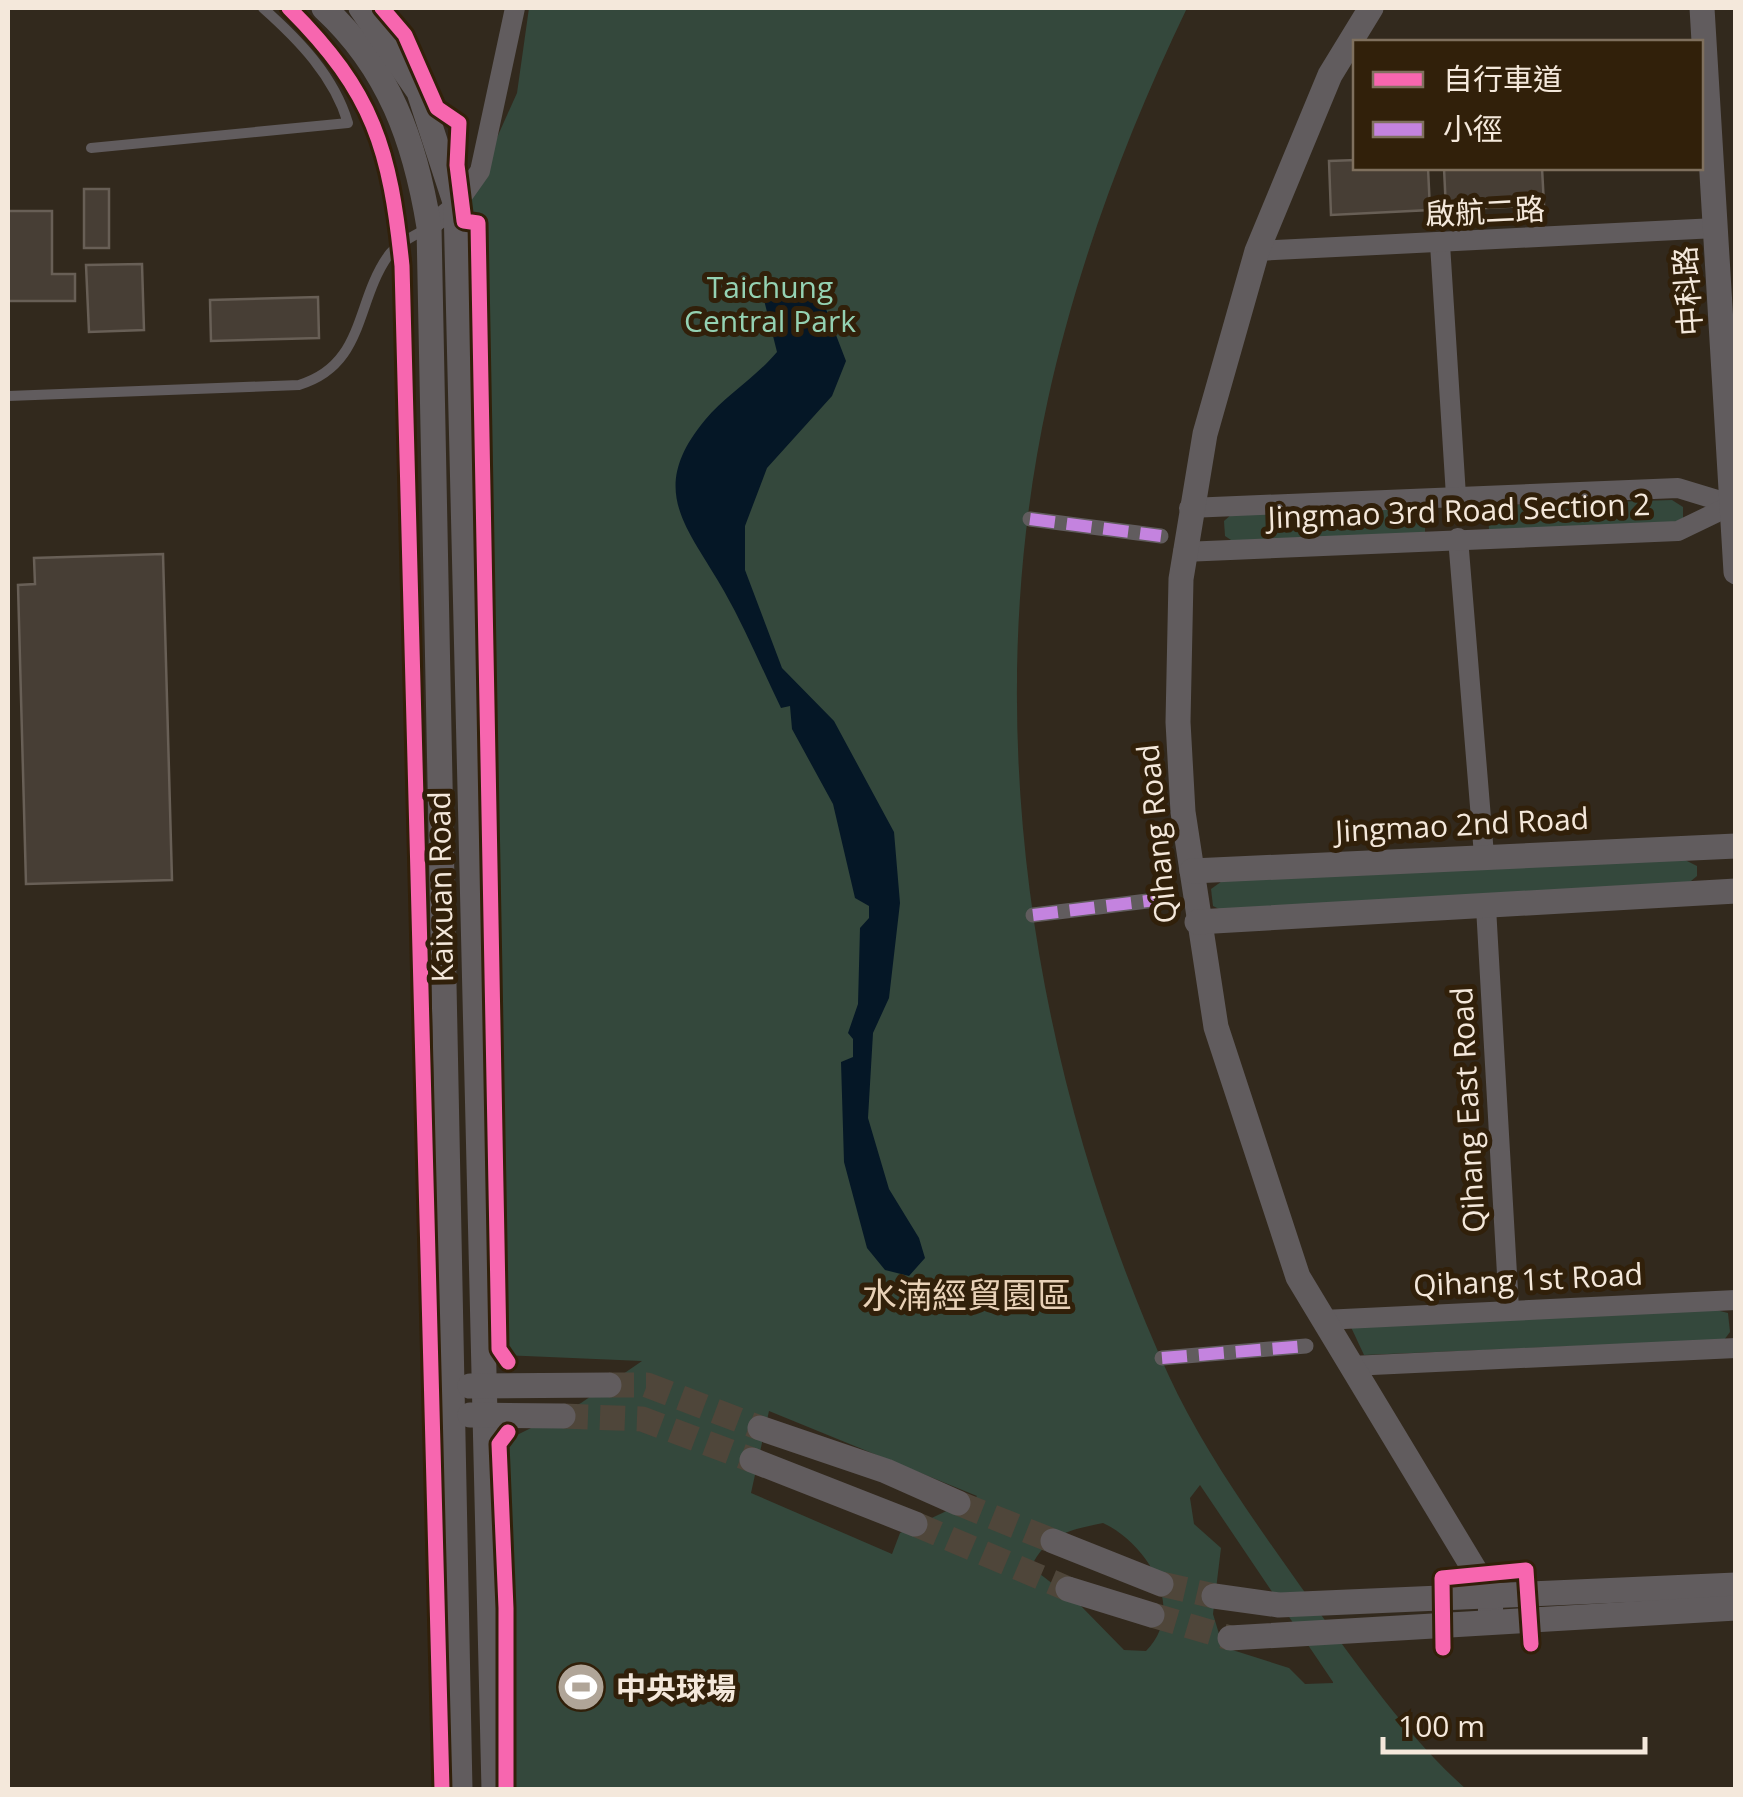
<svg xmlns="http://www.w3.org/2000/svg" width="1743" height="1797" font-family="'Open Sans','Noto Sans TC',sans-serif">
	<rect width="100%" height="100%" fill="#32291d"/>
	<g fill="#34483c" fill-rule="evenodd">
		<path d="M529,8H1187C1127,133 1078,263 1048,399C977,723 1032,1074 1168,1374C1203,1450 1253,1519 1301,1587C1351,1656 1403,1733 1466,1789H513L505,1441L581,1403L642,1361L504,1355L480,368L469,200L517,93ZM769,1411L977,1496L976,1497L900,1533L892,1554L751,1493ZM1200,1485L1333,1682V1683L1305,1684L1289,1668L1223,1647L1213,1614L1221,1548L1194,1524L1190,1498ZM1103,1523C1147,1543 1188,1609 1146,1651L1124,1650L1080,1605L1031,1567C1047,1534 1069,1530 1103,1523Z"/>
		<path d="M1672,500L1683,507V518L1677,523L1489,530L1488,506Z"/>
		<path d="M1425,507V534L1234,542L1225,536L1224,521L1232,514Z"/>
		<path d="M1683,859L1697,866V876L1685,886L1227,913L1213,906L1211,889L1225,879Z"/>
		<path d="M1716,1310L1728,1313L1730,1332L1724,1340L1364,1355L1350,1325Z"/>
	</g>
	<path fill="#051726" d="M805,286L821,296L846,361L832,396L767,468L745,526V570L782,668L834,721L894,832L900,903L889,998L873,1033L868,1118L889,1189L919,1238L925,1258L909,1276L885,1270L867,1248L844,1162L841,1062L853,1057V1039L848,1033L858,1004L860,928L869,918V906L855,898L833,804L792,729L790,706L781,708C762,669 745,628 724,591C688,527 646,491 705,420C726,395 756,377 777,352L764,300Z"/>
	<g fill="#473e35" stroke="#685f56" stroke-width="2.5">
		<path d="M1356,160V168H1428L1430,210L1331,215L1329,161Z"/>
		<path d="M1444,168H1542L1544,205L1446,210Z"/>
		<rect x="84" y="189" width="25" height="59"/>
		<path d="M8,211H52V274H75V301H8Z"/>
		<path d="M142,264L144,330L89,332L86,265Z"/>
		<path d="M318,297L319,338L211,341L210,300Z"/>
		<path d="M163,554L172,880L26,884L18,585L35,584L34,558Z"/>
	</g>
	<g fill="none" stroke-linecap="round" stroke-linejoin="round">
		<g stroke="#4f463a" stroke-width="25" stroke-dasharray="25 12" stroke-linecap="butt">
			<path d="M609,1385H647L760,1428"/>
			<path d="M563,1416L642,1419L752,1460"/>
			<path d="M958,1503L1053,1541"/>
			<path d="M915,1524L1068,1589"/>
			<path d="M1161,1584L1214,1596"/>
			<path d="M1152,1615L1230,1638"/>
		</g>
		<g stroke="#615c5e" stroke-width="10">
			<path d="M91,148L348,123C334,76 299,40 263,8"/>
			<path d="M8,396L299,385C365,365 355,303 388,256C396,244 414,236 426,229"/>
		</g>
		<g stroke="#615c5e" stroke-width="15">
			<path d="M1030,519L1161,536"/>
			<path d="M1033,915L1164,899"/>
			<path d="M1162,1358L1306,1346"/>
		</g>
		<g stroke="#615c5e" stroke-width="20">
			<path d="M429,227L456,205L480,171L515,8"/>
			<path d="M1440,244L1456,496"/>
			<path d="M1257,251L1716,228"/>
			<path d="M1189,508L1678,488L1734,505"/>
			<path d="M1458,538L1484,855"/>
			<path d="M1183,552L1678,531L1732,505"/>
			<path d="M1486,907L1509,1309"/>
			<path d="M1323,1320L1736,1300"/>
			<path d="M1351,1366L1736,1348"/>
		</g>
		<g stroke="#615c5e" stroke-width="25">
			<path d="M324,8C389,68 415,141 429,227L460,1790"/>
			<path d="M361,8L419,92L456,205L494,1790"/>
			<path d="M1371,8L1330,75L1257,251L1205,434L1181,579L1178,722L1183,812L1216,1027L1298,1277L1491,1597L1490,1622"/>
			<path d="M1702,8L1736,572"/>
			<path d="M1192,871L1736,846"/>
			<path d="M1197,922L1736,891"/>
			<path d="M470,1386L609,1385"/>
			<path d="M470,1415L563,1416"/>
			<path d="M760,1428L886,1471L958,1503"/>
			<path d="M752,1460L915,1524"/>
			<path d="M1053,1541L1161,1584"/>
			<path d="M1068,1589L1152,1615"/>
			<path d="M1214,1596L1279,1605L1736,1585"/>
			<path d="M1230,1638L1736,1608"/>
		</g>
		<g stroke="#c483df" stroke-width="12" stroke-dasharray="25 12" stroke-linecap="butt">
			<path d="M1030,519L1161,536"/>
			<path d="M1033,915L1164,899"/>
			<path d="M1162,1358L1306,1346"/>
		</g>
		<g stroke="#31200a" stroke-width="21">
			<g id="cycleway">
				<path d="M289,8C374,93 390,149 402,266L442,1790"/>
				<path d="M382,8L405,35L437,108L459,123L457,165L464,221L478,223L499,1349L508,1362"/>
				<path d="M1443,1648L1442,1578L1526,1570L1531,1644"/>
				<path d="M506,1790V1608L499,1444L508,1432"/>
			</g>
		</g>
		<use href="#cycleway" stroke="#f766af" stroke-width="15"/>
	</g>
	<defs>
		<g id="stadium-disc" transform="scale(2.5)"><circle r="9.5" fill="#b0a598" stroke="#31200a"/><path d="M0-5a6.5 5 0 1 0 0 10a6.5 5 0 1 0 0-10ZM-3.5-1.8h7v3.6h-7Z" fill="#fff"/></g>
	</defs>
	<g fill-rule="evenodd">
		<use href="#stadium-disc" x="581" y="1687"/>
	</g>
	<g text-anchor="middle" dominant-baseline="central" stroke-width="10" stroke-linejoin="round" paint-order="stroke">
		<g font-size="30" fill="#f4e8db" stroke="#31200a">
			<text transform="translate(1485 211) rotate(-3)">啟航二路</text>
			<text transform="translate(1687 291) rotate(-94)">中科路</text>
			<text transform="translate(1459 510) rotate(-2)">Jingmao 3rd Road Section 2</text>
			<text transform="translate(1462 824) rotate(-3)">Jingmao 2nd Road</text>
			<text transform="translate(1156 834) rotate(-96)">Qihang Road</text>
			<text transform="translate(440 887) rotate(-91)">Kaixuan Road</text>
			<text transform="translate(1467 1110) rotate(-93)">Qihang East Road</text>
			<text transform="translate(1528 1279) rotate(-3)">Qihang 1st Road</text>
		</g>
		<g font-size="30" fill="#94d2b3" stroke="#31200a">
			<text x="770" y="286">Taichung<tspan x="770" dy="34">Central Park</tspan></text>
		</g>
		<g font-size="30" font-weight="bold" fill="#f4e8db" stroke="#31200a" text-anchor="start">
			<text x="616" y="1687">中央球場</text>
		</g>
		<g font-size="35" fill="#e8d1b7" stroke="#31200a">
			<text x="967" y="1294">水湳經貿園區</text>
		</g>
	</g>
	<rect width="1743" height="1797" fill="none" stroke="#f4e8db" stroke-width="20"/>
	<rect x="1353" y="40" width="350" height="130" fill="#31200a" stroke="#7f705e" stroke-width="2.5"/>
	<rect x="1373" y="72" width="50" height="15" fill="#f766af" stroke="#7f705e" stroke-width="2.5"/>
	<text x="1443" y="90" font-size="30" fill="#f4e8db">自行車道</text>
	<rect x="1373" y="122" width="50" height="15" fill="#c483df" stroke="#7f705e" stroke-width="2.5"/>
	<text x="1443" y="140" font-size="30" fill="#f4e8db">小徑</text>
	<path d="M1383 1737v15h262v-15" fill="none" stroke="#f4e8db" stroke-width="5"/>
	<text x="1398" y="1737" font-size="30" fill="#f4e8db" stroke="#31200a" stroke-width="8" paint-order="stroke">100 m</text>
</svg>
